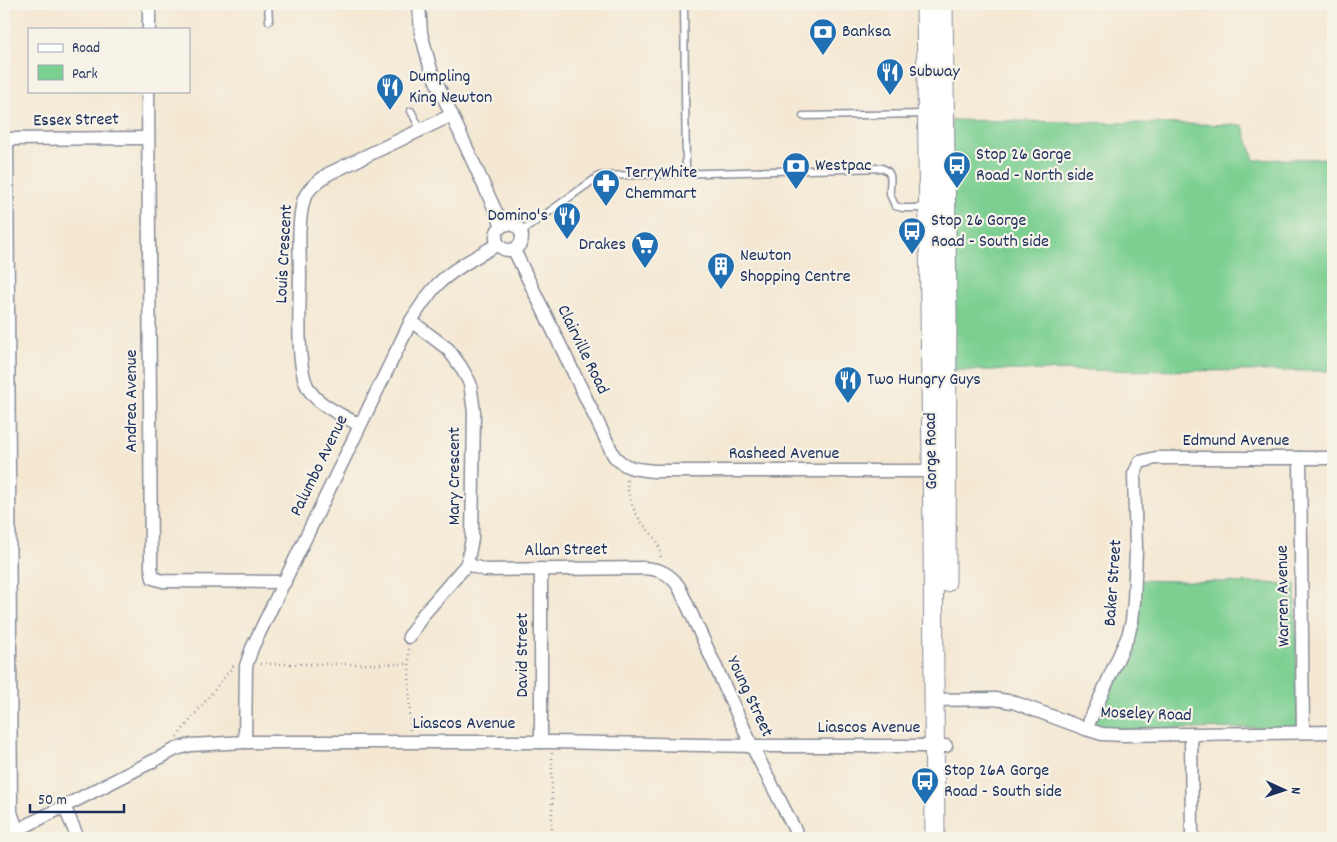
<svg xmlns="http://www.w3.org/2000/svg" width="1337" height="842" font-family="Dekko,sans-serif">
	<rect width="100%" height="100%" fill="#f7f3e8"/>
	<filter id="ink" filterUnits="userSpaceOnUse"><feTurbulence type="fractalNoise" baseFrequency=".02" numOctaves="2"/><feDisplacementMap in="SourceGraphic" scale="10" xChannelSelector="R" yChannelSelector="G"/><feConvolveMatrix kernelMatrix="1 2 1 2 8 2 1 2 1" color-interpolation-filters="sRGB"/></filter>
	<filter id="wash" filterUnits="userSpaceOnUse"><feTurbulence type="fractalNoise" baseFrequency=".0096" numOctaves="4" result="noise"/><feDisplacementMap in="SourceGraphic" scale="20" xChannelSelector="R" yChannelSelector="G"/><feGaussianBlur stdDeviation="1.12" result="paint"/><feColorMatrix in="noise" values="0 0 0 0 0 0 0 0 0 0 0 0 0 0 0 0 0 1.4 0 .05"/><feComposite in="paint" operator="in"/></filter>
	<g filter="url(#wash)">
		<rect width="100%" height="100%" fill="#f4e8d3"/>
		<g fill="#7bcf91" stroke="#4b7f78">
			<path d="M952,120L1243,125L1254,160L1333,158V371L953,370Z"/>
			<path d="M1140,580L1295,584L1298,727L1131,730L1093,726L1137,626Z"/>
		</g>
	</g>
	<g filter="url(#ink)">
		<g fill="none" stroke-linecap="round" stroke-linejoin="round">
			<g stroke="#888c98" stroke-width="9">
				<g id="service">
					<path d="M268,4L269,21"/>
					<path d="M684,4L686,172"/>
					<path d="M411,111L421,130"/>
					<path d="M803,116L926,114"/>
					<path d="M521,232L599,176L882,168C895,173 889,182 890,194C891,198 894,202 895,206L903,208H928"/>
				</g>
			</g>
			<g stroke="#888c98" stroke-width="15">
				<g id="minor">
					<path d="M419,4L421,33L431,70L502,225"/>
					<path d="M149,29V4"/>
					<path d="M148,91L151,568L153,578L163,581L285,582"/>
					<path d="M4,139L148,138"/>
					<path d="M7,139L11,812L17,830"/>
					<circle cx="509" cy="237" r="13"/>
					<path d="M514,250L614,456C627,470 637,469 654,471H940"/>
					<path d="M359,425C343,415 316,405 307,386C296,363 300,303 300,275C300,251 297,223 304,199C308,188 319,181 328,174L452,115"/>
					<path d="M1300,458L1303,732"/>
					<path d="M467,564L485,570L643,568C659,569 670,573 679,587L752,746L799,838"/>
					<path d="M541,569V742"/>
					<path d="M409,637L422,616L467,564L472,539L474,412L470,383L461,367L448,349L411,321"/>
					<path d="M934,700L995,699L1013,702L1086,729L1102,734L1124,735L1333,732"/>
					<path d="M1086,729L1128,636L1132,621L1134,601L1136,550L1134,474L1140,462L1156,458H1333"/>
					<path d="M1191,734L1192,838"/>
					<path d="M245,742L246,666L252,648L411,321C419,308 428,294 439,283C456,267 478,256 498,244"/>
					<path d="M64,806L78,838"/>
					<path d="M4,837L161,757L176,749L191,745L245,742H552L752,746H946"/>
				</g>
			</g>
			<g stroke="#888c98" stroke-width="21">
				<g id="primary">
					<path d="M926,4L933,531L935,838"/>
					<path d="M943,4L947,313L946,582"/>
				</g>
			</g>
			<g stroke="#888c98" stroke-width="2.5" stroke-dasharray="1 4" stroke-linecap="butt">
				<path d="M627,480C627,495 634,513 643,524C649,532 657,537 659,547C660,551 660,555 661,559"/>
				<path d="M409,649L410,731"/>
				<path d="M260,664H409"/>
				<path d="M177,737L234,665"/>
				<path d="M552,753V838"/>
			</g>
			<use href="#service" stroke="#fff" stroke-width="6"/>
			<use href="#minor" stroke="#fff" stroke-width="12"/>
			<use href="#primary" stroke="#fff" stroke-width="19"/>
		</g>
	</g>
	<defs>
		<g id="bank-pin" transform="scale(1.4375)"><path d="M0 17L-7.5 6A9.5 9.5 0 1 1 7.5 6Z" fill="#1f6fb2" stroke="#f7f3e8"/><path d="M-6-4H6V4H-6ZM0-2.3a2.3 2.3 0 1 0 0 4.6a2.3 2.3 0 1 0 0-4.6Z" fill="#fff"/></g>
		<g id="restaurant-pin" transform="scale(1.4375)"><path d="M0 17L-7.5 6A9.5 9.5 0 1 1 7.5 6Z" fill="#1f6fb2" stroke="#f7f3e8"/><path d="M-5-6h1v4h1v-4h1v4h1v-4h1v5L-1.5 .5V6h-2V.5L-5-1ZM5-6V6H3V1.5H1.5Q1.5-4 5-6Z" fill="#fff"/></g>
		<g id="bus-pin" transform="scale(1.4375)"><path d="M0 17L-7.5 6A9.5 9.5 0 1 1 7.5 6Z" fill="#1f6fb2" stroke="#f7f3e8"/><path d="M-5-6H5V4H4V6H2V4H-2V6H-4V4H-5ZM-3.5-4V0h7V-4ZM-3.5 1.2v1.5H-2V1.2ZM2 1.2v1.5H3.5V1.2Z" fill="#fff"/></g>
		<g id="pharmacy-pin" transform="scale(1.4375)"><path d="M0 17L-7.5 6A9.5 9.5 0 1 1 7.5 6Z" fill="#1f6fb2" stroke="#f7f3e8"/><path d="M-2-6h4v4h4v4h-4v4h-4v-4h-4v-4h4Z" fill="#fff"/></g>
		<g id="supermarket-pin" transform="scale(1.4375)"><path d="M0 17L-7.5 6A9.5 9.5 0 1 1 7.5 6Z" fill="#1f6fb2" stroke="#f7f3e8"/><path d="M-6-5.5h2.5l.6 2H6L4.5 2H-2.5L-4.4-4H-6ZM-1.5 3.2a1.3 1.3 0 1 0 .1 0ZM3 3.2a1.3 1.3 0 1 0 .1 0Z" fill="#fff"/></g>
		<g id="building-pin" transform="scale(1.4375)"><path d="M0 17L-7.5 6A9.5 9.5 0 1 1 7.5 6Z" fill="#1f6fb2" stroke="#f7f3e8"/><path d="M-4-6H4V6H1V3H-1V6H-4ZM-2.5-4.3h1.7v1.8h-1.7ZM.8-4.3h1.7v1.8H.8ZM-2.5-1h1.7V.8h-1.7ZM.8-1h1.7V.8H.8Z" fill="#fff"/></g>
	</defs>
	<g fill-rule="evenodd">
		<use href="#bank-pin" x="823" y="32"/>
		<use href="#restaurant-pin" x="890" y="72"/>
		<use href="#restaurant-pin" x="390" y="87"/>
		<use href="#bus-pin" x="957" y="165"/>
		<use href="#bank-pin" x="796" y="166"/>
		<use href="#pharmacy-pin" x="606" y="183"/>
		<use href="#restaurant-pin" x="567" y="216"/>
		<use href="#bus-pin" x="912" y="231"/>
		<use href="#supermarket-pin" x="645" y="245"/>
		<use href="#building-pin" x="721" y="266"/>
		<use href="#restaurant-pin" x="848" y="380"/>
		<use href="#bus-pin" x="925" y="781"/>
	</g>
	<g text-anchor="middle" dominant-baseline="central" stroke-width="4.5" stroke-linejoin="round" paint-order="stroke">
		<g font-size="18" fill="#1b2f5e" stroke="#f7f3e8" text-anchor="start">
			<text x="842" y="32">Banksa</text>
			<text x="909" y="72">Subway</text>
			<text x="409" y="77">Dumpling<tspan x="409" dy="21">King Newton</tspan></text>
			<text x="976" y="155">Stop 26 Gorge<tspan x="976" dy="21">Road - North side</tspan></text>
			<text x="815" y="166">Westpac</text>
			<text x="625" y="173">TerryWhite<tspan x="625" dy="21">Chemmart</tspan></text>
			<text x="548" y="216" text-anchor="end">Domino's</text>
			<text x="931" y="221">Stop 26 Gorge<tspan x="931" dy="21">Road - South side</tspan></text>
			<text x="626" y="245" text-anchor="end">Drakes</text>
			<text x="740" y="256">Newton<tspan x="740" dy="21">Shopping Centre</tspan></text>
			<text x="867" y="380">Two Hungry Guys</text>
			<text x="944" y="771">Stop 26A Gorge<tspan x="944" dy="21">Road - South side</tspan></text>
		</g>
		<g font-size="18" fill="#1b2f5e" stroke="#f7f3e8">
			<text transform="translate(76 121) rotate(-1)">Essex Street</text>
			<text transform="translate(285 254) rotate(-87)">Louis Crescent</text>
			<text transform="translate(582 350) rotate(64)">Clairville Road</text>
			<text transform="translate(132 401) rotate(-90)">Andrea Avenue</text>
			<text x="1236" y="441">Edmund Avenue</text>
			<text transform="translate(932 451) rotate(-91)">Gorge Road</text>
			<text x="784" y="454">Rasheed Avenue</text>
			<text transform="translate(320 466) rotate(-64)">Palumbo Avenue</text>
			<text transform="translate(455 476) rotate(-90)">Mary Crescent</text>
			<text transform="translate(566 551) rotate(-1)">Allan Street</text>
			<text transform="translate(1114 583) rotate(-86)">Baker Street</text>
			<text transform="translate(1284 596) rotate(-91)">Warren Avenue</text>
			<text transform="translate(523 655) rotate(-90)">David Street</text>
			<text transform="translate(749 697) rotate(65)">Young Street</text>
			<text transform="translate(1146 715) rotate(2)">Moseley Road</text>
			<text x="464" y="724">Liascos Avenue</text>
			<text x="869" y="728">Liascos Avenue</text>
		</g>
	</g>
	<rect width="1337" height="842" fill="none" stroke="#f7f3e8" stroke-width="20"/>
	<rect x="28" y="28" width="162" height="65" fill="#f7f3e8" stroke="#9fa5b1"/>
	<rect x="38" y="44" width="25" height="8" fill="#ffffff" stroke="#9fa5b1"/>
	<text x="72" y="52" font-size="15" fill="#1b2f5e">Road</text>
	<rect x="38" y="65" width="25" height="15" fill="#7bcf91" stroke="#9fa5b1"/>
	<text x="72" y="78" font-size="15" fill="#1b2f5e">Park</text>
	<g transform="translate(1284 790) rotate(93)" stroke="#f7f3e8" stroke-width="4" paint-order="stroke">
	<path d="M0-4L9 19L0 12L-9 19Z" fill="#1b2f5e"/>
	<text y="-8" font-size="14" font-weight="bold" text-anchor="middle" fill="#1b2f5e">N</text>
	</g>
	<path d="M30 804v8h94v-8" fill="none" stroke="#1b2f5e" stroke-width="2.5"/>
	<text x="38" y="804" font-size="15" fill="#1b2f5e" stroke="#f7f3e8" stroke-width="4" paint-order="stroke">50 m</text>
</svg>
